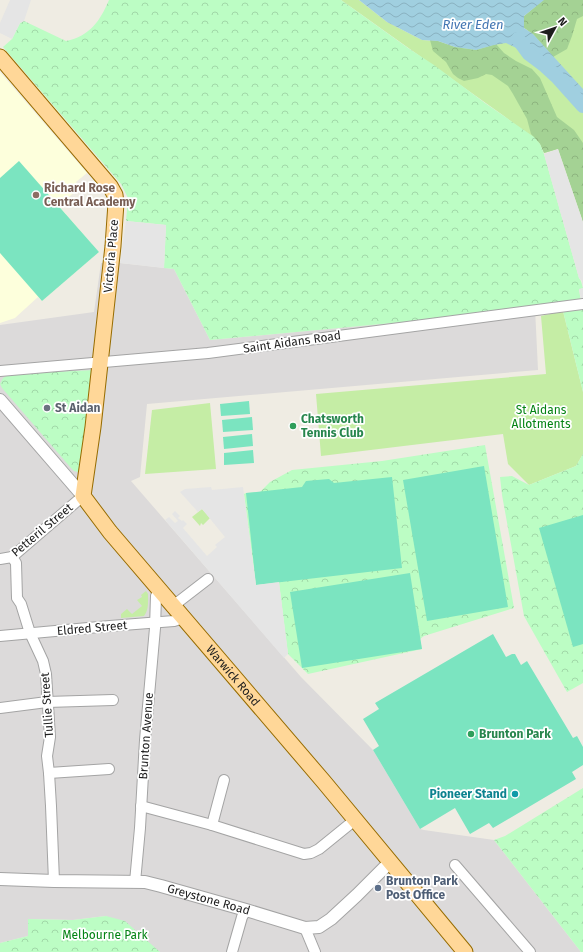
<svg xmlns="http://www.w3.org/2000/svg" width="583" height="952" font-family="'Fira Sans',sans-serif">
	<defs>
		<pattern id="forest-crowns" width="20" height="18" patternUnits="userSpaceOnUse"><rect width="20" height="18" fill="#a4d294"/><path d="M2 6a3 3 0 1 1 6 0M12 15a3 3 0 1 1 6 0" fill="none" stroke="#8db47f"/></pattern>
		<pattern id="park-crowns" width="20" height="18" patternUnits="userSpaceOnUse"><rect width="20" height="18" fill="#bcfdc4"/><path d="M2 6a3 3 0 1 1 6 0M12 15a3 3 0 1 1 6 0" fill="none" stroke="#a1d8a8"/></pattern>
		<pattern id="water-waves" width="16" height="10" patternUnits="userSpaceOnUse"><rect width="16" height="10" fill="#a0cfe0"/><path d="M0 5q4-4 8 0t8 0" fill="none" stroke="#89b1c0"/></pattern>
	</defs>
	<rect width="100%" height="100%" fill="#efece3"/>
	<path fill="#dcdada" d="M101,263H120L174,269L210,340L435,319L535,308L538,370L147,404L140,477L131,481L301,677L373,750L420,829L424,830L494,840L581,952H160L106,916L73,920L28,919V936L0,943V325L94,312Z"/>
	<path fill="#fdffdc" d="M0,72L87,173L76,182L80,187L59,206L99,252L42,301L38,297L15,318L0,323Z"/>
	<g fill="#c5eda5">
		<path d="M341,0H359L387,22L422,40L438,41L455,47L494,45L506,42L583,0V222L558,149L544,153L540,144L504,116Z"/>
		<path d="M563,311L583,392V454L576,466L529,485L508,464L503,434L321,456L316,394L546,374L541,316Z"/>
		<path d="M210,403L216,469L145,474L152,410Z"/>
		<path d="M202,509L210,518L203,525L201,523L200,526L192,517Z"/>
		<path d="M146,591L148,594C148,601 149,610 144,616L121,618V614L127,609L132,614L142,606L137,600L142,597L141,595Z"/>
	</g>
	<g fill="url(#forest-crowns)">
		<path d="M543,0H583V16L577,19L572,36L567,49L553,57L533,34L524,28V16Z"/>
		<path d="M430,40L438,41L455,47L476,50L496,44L504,53L516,61L532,69L540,78L557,117L574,130L583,143V222L558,149L544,153L540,144L531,134L527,119L513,94L508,86L492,75L486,74L478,78L464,81L458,78L453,74L446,62L433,51Z"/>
	</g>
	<g fill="url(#park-crowns)">
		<path d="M109,0H341L408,48L434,65L485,103L534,137L540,144L544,154L579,278L581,281L583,288L579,290L581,301L435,319L210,340L174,269L164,268L166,225L126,221L128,198L121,184L3,47L12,39L20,23L24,21L66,41C90,36 100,21 109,0Z"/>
		<path d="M583,310V392L563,311Z"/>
		<path d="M95,370L82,472H78L74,471L71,468L2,388L0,384L3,378L10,374Z"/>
		<path d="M485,445L514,608L424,636L420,639L422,649L308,674L288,654L279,583L256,585L244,494L246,493L260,492L270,482L292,470L382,461Z"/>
		<path d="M583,454V683L567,692L524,616L502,495L500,477L512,476L529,485L576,466Z"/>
		<path d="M583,788V952H581L494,840L505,836Z"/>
		<path d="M106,916L125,921L160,952H0V943L28,936V919L73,920Z"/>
	</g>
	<g fill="#7be4c0">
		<path d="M19,161L99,252L42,301L0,253V178Z"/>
		<path d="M249,401L250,414L221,416L220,404Z"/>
		<path d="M252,417L253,430L223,432L222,420Z"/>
		<path d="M252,434L253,446L224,449L223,437Z"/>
		<path d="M253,450L254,463L224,465V453Z"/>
		<path d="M484,466L508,607L427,621L403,480Z"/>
		<path d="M392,477L402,568L256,585L246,493L302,487L306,481L329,479L334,483Z"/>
		<path d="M583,515V644L573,647L539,528Z"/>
		<path d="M410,573L422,649L302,668L290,592Z"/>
		<path d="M493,634L506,657L512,654H515L521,665L527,661L573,738L577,736L583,747V765L572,772L576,779L493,828L489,823L470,834L455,808L420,829L373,750L379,746L363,719L379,709L375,703Z"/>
	</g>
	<g fill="#e5e5e5">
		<path d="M10,0H31L24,21L20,23L12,39L0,33V23Z"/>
		<path d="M558,149L583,222V299H581L579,289L583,288L582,281L579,278L544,154Z"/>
		<path d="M126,221L166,225L164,268L120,263Z"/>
		<path d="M211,487L212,490L243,487L256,585L279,582L288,654L284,658L165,520L169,517L175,523L178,521L172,514L175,511L180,516L178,518L182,521L183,520L187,524L183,528L207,556L217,547L215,545L225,537L202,509L198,512L180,492L185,489Z"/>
	</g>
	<path fill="url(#water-waves)" d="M359,0H544L524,16V28L533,34L583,89V106L557,77L545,66L529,54L506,43L494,45L476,50L455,47L438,41L422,40L387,22Z"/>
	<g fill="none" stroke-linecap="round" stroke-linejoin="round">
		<path stroke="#a0cfe0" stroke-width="14" d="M518,39L529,54L545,66L557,77L583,106"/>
		<g stroke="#a4a4a4" stroke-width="12">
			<g id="minor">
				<path d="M0,371L208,353L285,343L583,304"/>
				<path d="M12,557L16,563L17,598L21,604L30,633L43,661L46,674L50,737L47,756L49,773L51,806L54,881"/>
				<path d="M0,559L12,557L83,496"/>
				<path d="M173,606L208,579"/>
				<path d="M0,636L110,626L174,621L177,620L182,616"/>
				<path d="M0,708L47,702L113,700"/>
				<path d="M49,773L109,769"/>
				<path d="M141,806L212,825L304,854L311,853L319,849L356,819"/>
				<path d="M212,825L224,780"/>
				<path d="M455,865L530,952"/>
				<path d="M135,882L140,828L145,740L155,628L156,596L157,594L160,591"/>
				<path d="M305,928L315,952"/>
				<path d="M232,952L242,917L246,910"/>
			</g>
		</g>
		<g stroke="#a4a4a4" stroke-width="14">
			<g id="tertiary">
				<path d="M0,400L83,496"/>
				<path id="s1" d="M0,879L54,881L145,882L161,886L246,910L305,928L319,927L331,919L357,895L390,862"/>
			</g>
		</g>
		<g stroke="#976c00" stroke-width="17">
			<g id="primary">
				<path id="s2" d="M0,57L110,186L115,195L116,203L113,246L93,427L83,496L110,532L324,782L465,952"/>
			</g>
		</g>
		<use href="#minor" stroke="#fff" stroke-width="10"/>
		<use href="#tertiary" stroke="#fff" stroke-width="12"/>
		<use href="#primary" stroke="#ffd798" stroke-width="15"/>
	</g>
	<circle fill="#8d6e63" stroke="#fff" stroke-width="1.5" cx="36" cy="195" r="4"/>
	<circle fill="#6b7280" stroke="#fff" stroke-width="1.5" cx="47" cy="408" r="4"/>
	<g fill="#2e9e5b" stroke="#fff" stroke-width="1.5">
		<circle cx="293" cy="426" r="4"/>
		<circle cx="471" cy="734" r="4"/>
	</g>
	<circle fill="#0f9aa8" stroke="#fff" stroke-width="1.5" cx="515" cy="794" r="4"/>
	<circle fill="#5c6f8a" stroke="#fff" stroke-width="1.5" cx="378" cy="888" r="4"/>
	<g text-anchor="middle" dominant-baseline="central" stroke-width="3.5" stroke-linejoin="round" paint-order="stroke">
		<g font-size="12" font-weight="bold" fill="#785e54" stroke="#fff" text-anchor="start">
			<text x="44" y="188">Richard Rose<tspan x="44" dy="14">Central Academy</tspan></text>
		</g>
		<g font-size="12" fill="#1d1d1d" stroke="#fff">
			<text transform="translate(111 256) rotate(-85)">Victoria Place</text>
			<text transform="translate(292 342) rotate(-8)">Saint Aidans Road</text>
			<text transform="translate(42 530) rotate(-40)">Petteril Street</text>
			<text transform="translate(92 628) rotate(-5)">Eldred Street</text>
			<text stroke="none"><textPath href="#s2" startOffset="717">Warwick Road</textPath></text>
			<text transform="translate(47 705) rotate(-94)">Tullie Street</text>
			<text transform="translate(146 736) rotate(-86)">Brunton Avenue</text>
			<text stroke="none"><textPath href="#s1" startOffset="211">Greystone Road</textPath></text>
		</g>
		<g font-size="12" font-weight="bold" fill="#5b616d" stroke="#fff" text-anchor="start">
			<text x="55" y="408">St Aidan</text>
		</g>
		<g font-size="12" fill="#048314" stroke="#fff">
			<text x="541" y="410">St Aidans<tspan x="541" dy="14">Allotments</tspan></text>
			<text x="105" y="935">Melbourne Park</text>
		</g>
		<g font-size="12" font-weight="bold" fill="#27864d" stroke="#fff" text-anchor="start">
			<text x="301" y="419">Chatsworth<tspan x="301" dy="14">Tennis Club</tspan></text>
			<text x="479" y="734">Brunton Park</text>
		</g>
		<g font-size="12" font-weight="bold" fill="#0d838f" stroke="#fff" text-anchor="end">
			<text x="507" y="794">Pioneer Stand</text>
		</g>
		<g font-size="12" font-weight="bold" fill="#4e5e75" stroke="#fff" text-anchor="start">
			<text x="386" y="881">Brunton Park<tspan x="386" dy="14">Post Office</tspan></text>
		</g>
		<g font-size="13" font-style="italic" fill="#4376b3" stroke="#fff">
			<text x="473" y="24">River Eden</text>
		</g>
	</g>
	<g transform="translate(555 28) rotate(50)" stroke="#ffffff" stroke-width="3" paint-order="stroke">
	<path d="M0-3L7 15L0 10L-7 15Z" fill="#1d1d1d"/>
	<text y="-6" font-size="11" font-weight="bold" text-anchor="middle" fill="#1d1d1d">N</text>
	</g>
</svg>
